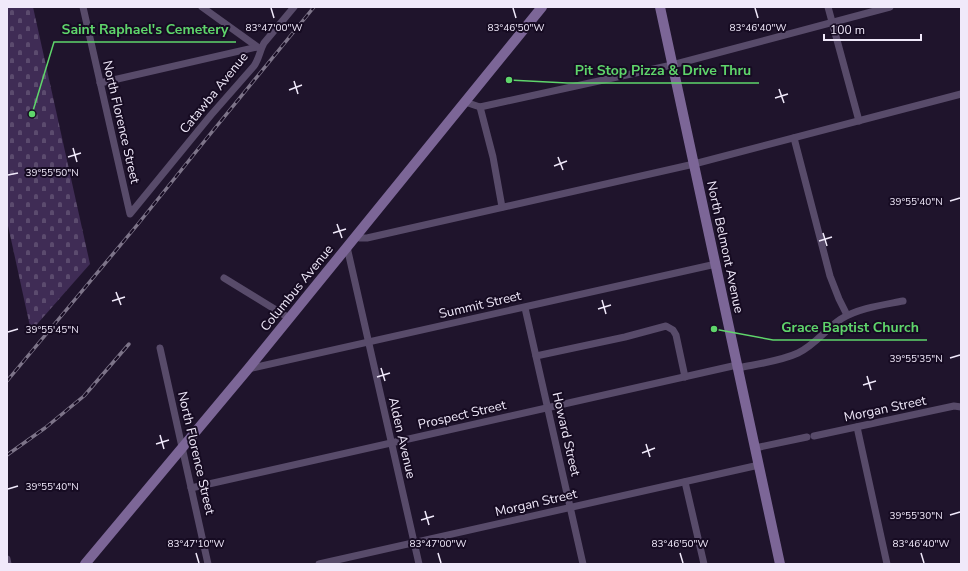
<svg xmlns="http://www.w3.org/2000/svg" width="968" height="571" font-family="'Nunito Sans',sans-serif">
	<defs>
		<pattern id="cemetery-stones" width="16" height="16" patternUnits="userSpaceOnUse"><rect width="16" height="16" fill="#3f2c55"/><path d="M2 7V4a2 2 0 0 1 4 0v3zM10 15v-3a2 2 0 0 1 4 0v3z" fill="#5b4b6e"/></pattern>
	</defs>
	<rect width="100%" height="100%" fill="#1f142c"/>
	<path fill="url(#cemetery-stones)" d="M7,7H33L90,264L31,331L7,221Z"/>
	<g fill="none" stroke-linecap="round" stroke-linejoin="round">
		<g stroke="#584b6a" stroke-width="7">
			<path d="M83,7L130,214L211,115L254,66C259,59 260,50 264,43L294,7"/>
			<path d="M202,7L259,48"/>
			<path d="M828,7L859,121"/>
			<path d="M100,83L257,47"/>
			<path d="M465,102L480,107L672,65L890,7"/>
			<path d="M480,107L493,157L502,207"/>
			<path d="M794,138L830,276L839,299L847,315"/>
			<path d="M356,236L360,238H367L694,164L961,94"/>
			<path d="M347,247L419,564"/>
			<path d="M224,278L289,318"/>
			<path d="M525,308L583,564"/>
			<path d="M160,348L208,564"/>
			<path d="M536,356L625,337L666,326L673,330L676,335L685,377"/>
			<path d="M738,368C757,364 781,361 798,353C815,345 826,329 841,319C859,308 883,305 903,301"/>
			<path d="M248,369L716,264"/>
			<path d="M857,427L887,564"/>
			<path d="M814,436L954,406L961,407"/>
			<path d="M755,448L807,437"/>
			<path d="M685,482L704,564"/>
			<path d="M191,488L737,365"/>
			<path d="M7,559L8,564"/>
			<path d="M319,564L759,465"/>
		</g>
		<g stroke="#7c6697" stroke-width="10">
			<path d="M660,7L780,564"/>
			<path d="M85,564L248,369L542,7"/>
		</g>
		<g stroke="#7d7489" stroke-width="3.5">
			<g id="rail">
				<path d="M7,381L138,224L207,138L314,7"/>
				<path d="M7,455L45,428L84,396L129,344"/>
			</g>
		</g>
		<use href="#rail" stroke="#160b22" stroke-width="2" stroke-dasharray="6" stroke-linecap="butt"/>
	</g>
	<path fill="none" stroke="#f0e9fa" stroke-width="1.5" d="M271,8L274,18M513,8L516,18M755,8L758,18M294,81L298,94M779,89L784,103M289,90L302,85M775,98L788,94M73,148L77,162M68,157L81,153M558,157L563,170M554,166L567,161M8,175L18,173M950,201L960,198M337,224L342,238M333,233L346,229M823,233L827,246M819,241L832,237M116,292L121,305M602,300L606,314M112,301L125,297M598,309L611,305M8,332L18,329M950,358L960,355M381,368L385,381M867,376L871,390M377,377L390,373M863,385L876,381M160,435L164,449M156,444L169,440M646,444L650,457M642,453L655,448M8,489L18,486M425,511L429,525M950,515L960,512M421,520L434,516M196,553L199,563M438,553L441,563M680,553L683,563M921,553L924,563"/>
	<g text-anchor="middle" dominant-baseline="central" stroke-width="4" stroke-linejoin="round" paint-order="stroke">
		<g font-size="13" fill="#f0e9fa" stroke="#160b22">
			<text transform="translate(214 93) rotate(-51)">Catawba Avenue</text>
			<text transform="translate(121 122) rotate(77)">North Florence Street</text>
			<text transform="translate(725 247) rotate(78)">North Belmont Avenue</text>
			<text transform="translate(297 288) rotate(-51)">Columbus Avenue</text>
			<text transform="translate(480 305) rotate(-13)">Summit Street</text>
			<text transform="translate(885 409) rotate(-12)">Morgan Street</text>
			<text transform="translate(462 415) rotate(-13)">Prospect Street</text>
			<text transform="translate(566 434) rotate(77)">Howard Street</text>
			<text transform="translate(402 438) rotate(77)">Alden Avenue</text>
			<text transform="translate(196 453) rotate(77)">North Florence Street</text>
			<text transform="translate(536 503) rotate(-13)">Morgan Street</text>
		</g>
	</g>
	<g font-size="10" text-anchor="middle" fill="#f0e9fa" stroke="#160b22" stroke-width="4" stroke-linejoin="round" paint-order="stroke">
		<text x="274" y="31">83°47'00"W</text>
		<text x="516" y="31">83°46'50"W</text>
		<text x="758" y="31">83°46'40"W</text>
		<text x="52" y="176">39°55'50"N</text>
		<text x="916" y="205">39°55'40"N</text>
		<text x="52" y="333">39°55'45"N</text>
		<text x="916" y="362">39°55'35"N</text>
		<text x="52" y="490">39°55'40"N</text>
		<text x="916" y="519">39°55'30"N</text>
		<text x="196" y="547">83°47'10"W</text>
		<text x="438" y="547">83°47'00"W</text>
		<text x="680" y="547">83°46'50"W</text>
		<text x="921" y="547">83°46'40"W</text>
	</g>
	<path fill="none" stroke="#5fd56b" stroke-width="1.5" d="M32 114L54 42H236M509 80L567 83H759M714 329L773 340H927"/>
	<g fill="#5fd56b" stroke="#160b22" stroke-width="1.5">
		<circle cx="32" cy="114" r="4"/>
		<circle cx="509" cy="80" r="4"/>
		<circle cx="714" cy="329" r="4"/>
	</g>
	<g font-size="14" text-anchor="middle" font-weight="bold" fill="#5fd56b" stroke="#160b22" stroke-width="4" stroke-linejoin="round" paint-order="stroke">
		<text x="145" y="34">Saint Raphael's Cemetery</text>
		<text x="663" y="75">Pit Stop Pizza &amp; Drive Thru</text>
		<text x="850" y="332">Grace Baptist Church</text>
	</g>
	<rect width="968" height="571" fill="none" stroke="#f0e9fa" stroke-width="16"/>
	<path d="M824 34v6h97v-6" fill="none" stroke="#f0e9fa" stroke-width="2"/>
	<text x="830" y="34" font-size="12" fill="#f0e9fa" stroke="#160b22" stroke-width="3" paint-order="stroke">100 m</text>
</svg>
